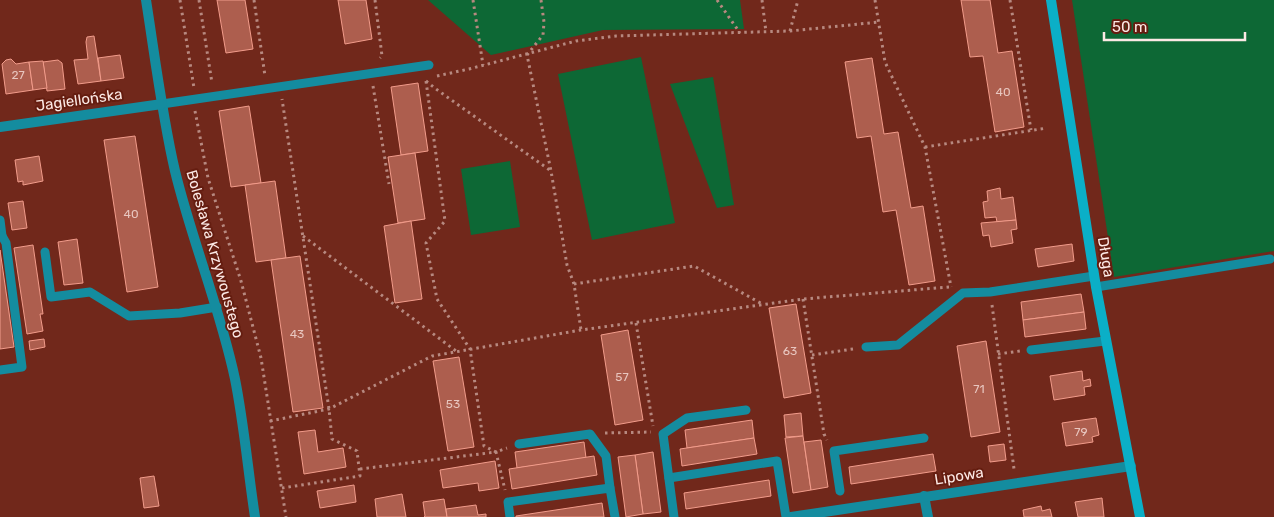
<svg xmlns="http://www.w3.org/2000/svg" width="1274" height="517" font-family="Rubik,sans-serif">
	<rect width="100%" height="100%" fill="#71281b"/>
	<g fill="#0d6835">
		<path d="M428,0H740L744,29L603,30L491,55Z"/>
		<path d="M1072,0H1274V251L1114,277Z"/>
		<path d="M641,57L675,223L592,240L558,74Z"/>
		<path d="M713,77L734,205L717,208L670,84Z"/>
		<path d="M510,161L520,227L471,235L461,169Z"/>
	</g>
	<g fill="#ad5e4e" stroke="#f29c8b">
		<path d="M217,0H245L253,49L226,53Z"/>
		<path d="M338,0H366L372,39L345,44Z"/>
		<path d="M961,0H990L998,53L1012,51L1024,127L995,132L983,56L970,57Z"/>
		<path d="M94,36L101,81L78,84L74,60L88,59L86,42L87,37Z"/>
		<path d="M120,55L124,78L101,81L98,58Z"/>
		<path d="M872,58L884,134L898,132L911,208L923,206L935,281L909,285L896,210L883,212L871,136L857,138L845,62Z"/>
		<path d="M11,59L16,64L29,62L33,90L6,94L2,64L6,60Z"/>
		<path d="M58,60L62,63L65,89L47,91L43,62Z"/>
		<path d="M43,61L47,88L33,90L29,62Z"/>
		<path d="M418,83L428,151L401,155L391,87Z"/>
		<path d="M249,106L261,183L231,187L219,111Z"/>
		<path d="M135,136L158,287L127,292L104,140Z"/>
		<path d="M415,153L425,219L398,223L388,157Z"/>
		<path d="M39,156L43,181L23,185V181L18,182L15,160Z"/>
		<path d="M275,181L286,258L256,262L245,185Z"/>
		<path d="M1000,188L1001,199L1013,197L1016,220L997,222L996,217L985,218L983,202L988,201L987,191Z"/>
		<path d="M23,201L27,228L12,230L8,203Z"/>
		<path d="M1016,220L1017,229L1011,230L1013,243L991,247L989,235L983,236L981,223Z"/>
		<path d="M411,221L422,299L395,303L384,226Z"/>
		<path d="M77,239L83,283L64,285L58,242Z"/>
		<path d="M1072,244L1074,261L1038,267L1035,249Z"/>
		<path d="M33,245L43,314H40L43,331L27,334L14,248Z"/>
		<path d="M0,250L14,347L0,349Z"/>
		<path d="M300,256L323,408L293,412L271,260Z"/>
		<path d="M1081,294L1084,312L1023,320L1021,302Z"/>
		<path d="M796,304L811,393L784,398L769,308Z"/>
		<path d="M1084,312L1086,329L1025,337L1023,320Z"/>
		<path d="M628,330L643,420L615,425L601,335Z"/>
		<path d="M44,339L45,347L30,350L29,341Z"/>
		<path d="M986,341L1000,432L971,437L957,346Z"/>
		<path d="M459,357L474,447L448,451L433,361Z"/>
		<path d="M1082,371L1083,381L1090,379L1091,386L1084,387L1085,395L1054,400L1050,376Z"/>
		<path d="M801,413L803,436L786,437L784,415Z"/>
		<path d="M1096,418L1099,435L1092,437L1093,442L1066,446L1062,423Z"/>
		<path d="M752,420L754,438L687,448L685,430Z"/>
		<path d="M315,430L318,452L343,448L346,467L304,474L298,432Z"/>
		<path d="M803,436L811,490L793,493L785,438Z"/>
		<path d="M754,438L757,454L682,466L680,449Z"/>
		<path d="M821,440L828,487L811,490L804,442Z"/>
		<path d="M584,442L586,458L517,468L515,452Z"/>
		<path d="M1004,444L1006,460L990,462L988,446Z"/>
		<path d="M653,452L661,512L643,514L635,455Z"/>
		<path d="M933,454L936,471L851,484L849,467Z"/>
		<path d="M635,455L643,514L626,517L618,457Z"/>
		<path d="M594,456L597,475L512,489L509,469Z"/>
		<path d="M495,461L499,488L479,491L478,483L443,488L440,470Z"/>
		<path d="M154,476L159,506L144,508L140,478Z"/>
		<path d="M769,480L771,496L686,509L684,493Z"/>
		<path d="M354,485L356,502L320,508L317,491Z"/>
		<path d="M402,494L406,517H377L375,499Z"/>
		<path d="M1102,498L1104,517H1078L1075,502Z"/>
		<path d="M444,499L447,517H424L425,516L423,502Z"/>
		<path d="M602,503L604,517H516V516Z"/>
		<path d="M476,505L478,515L486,514V517H447L446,509Z"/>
		<path d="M1041,506L1042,511L1050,509L1052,517H1024L1023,510Z"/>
	</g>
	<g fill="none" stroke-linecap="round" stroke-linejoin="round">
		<g stroke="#b78980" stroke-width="3" stroke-dasharray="2.5 4" stroke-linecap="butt">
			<path d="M180,0L194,88"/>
			<path d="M199,0L212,83"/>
			<path d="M254,0L265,76"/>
			<path d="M375,0L382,56L380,58"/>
			<path d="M473,0L483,65"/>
			<path d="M541,0L544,22L543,35L527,55L551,171L567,265L574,284L581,330"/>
			<path d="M717,0L740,33"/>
			<path d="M762,0L766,32"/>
			<path d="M875,0L885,62L925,147L951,287"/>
			<path d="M1010,0L1031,130"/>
			<path d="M790,31L798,0"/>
			<path d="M437,76L469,69L576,41L616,36L790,31L879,22"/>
			<path d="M426,81L445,221L426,243L437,299L470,349L484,446L496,452L507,448"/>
			<path d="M426,81L436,89L551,171"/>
			<path d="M373,86L389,184"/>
			<path d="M195,111L208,178L241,281L261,358L286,517"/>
			<path d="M925,147L1047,128"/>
			<path d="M303,236L456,351"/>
			<path d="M574,284L694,266L764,305"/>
			<path d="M803,299L824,434L827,440"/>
			<path d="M992,305L1014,469"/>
			<path d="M636,323L653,426"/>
			<path d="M998,354L1020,351"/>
			<path d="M812,355L853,349"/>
			<path d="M270,421L329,409L432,356L581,330L803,299L949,287"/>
			<path d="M605,433L651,432"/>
			<path d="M360,469L496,452L505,490"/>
			<path d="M282,488L360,476L357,451L332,439L329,409L282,99"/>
		</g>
		<g stroke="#148c9f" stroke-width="9">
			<path d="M162,104L429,65"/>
			<path d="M0,220L2,236H0"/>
			<path d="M45,252L51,297L90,292L129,316L180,313L217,307"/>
			<path d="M1096,287L1270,259"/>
			<path d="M866,347L898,345L963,293L990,292L1094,276"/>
			<path d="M1031,350L1105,341"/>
			<path d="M0,370L22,367L6,243L2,236"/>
			<path d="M519,444L590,434L606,456L610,488"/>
			<path d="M669,478L777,461L786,517"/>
			<path d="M840,491L834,451L924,438"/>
			<path d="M510,517L508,502L610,488L615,517"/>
			<path d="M674,517L663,434L687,418L746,410"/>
		</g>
		<g stroke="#148c9f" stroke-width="10">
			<path d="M146,0C155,57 162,115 175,171C192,241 220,308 235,379C244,424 248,471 255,517"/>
			<path d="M0,127L162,104"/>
			<path d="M924,496L928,517"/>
			<path d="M791,517L1131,466"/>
		</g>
		<path stroke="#0bafc7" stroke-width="10" d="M1051,0L1096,287L1140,517"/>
	</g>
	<g text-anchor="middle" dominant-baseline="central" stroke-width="4" stroke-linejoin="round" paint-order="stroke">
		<g font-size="12" fill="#e8c6bf">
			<text x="18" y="75">27</text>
			<text x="1003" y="92">40</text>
			<text x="131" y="214">40</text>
			<text x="297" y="334">43</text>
			<text x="790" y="351">63</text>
			<text x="622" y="377">57</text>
			<text x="979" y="389">71</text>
			<text x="453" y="404">53</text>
			<text x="1081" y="432">79</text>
		</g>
		<g font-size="15" fill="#fce9e5" stroke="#651d10">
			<text transform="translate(79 100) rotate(-8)">Jagiellońska</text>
			<text transform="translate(215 254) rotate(74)">Bolesława Krzywoustego</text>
			<text transform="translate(1106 257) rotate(81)">Długa</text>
			<text transform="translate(959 476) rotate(-9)">Lipowa</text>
		</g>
	</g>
	<path d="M1104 32v8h141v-8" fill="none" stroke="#fce9e5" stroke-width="2.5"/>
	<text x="1112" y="32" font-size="15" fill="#fce9e5" stroke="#651d10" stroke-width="4" paint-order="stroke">50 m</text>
</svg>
